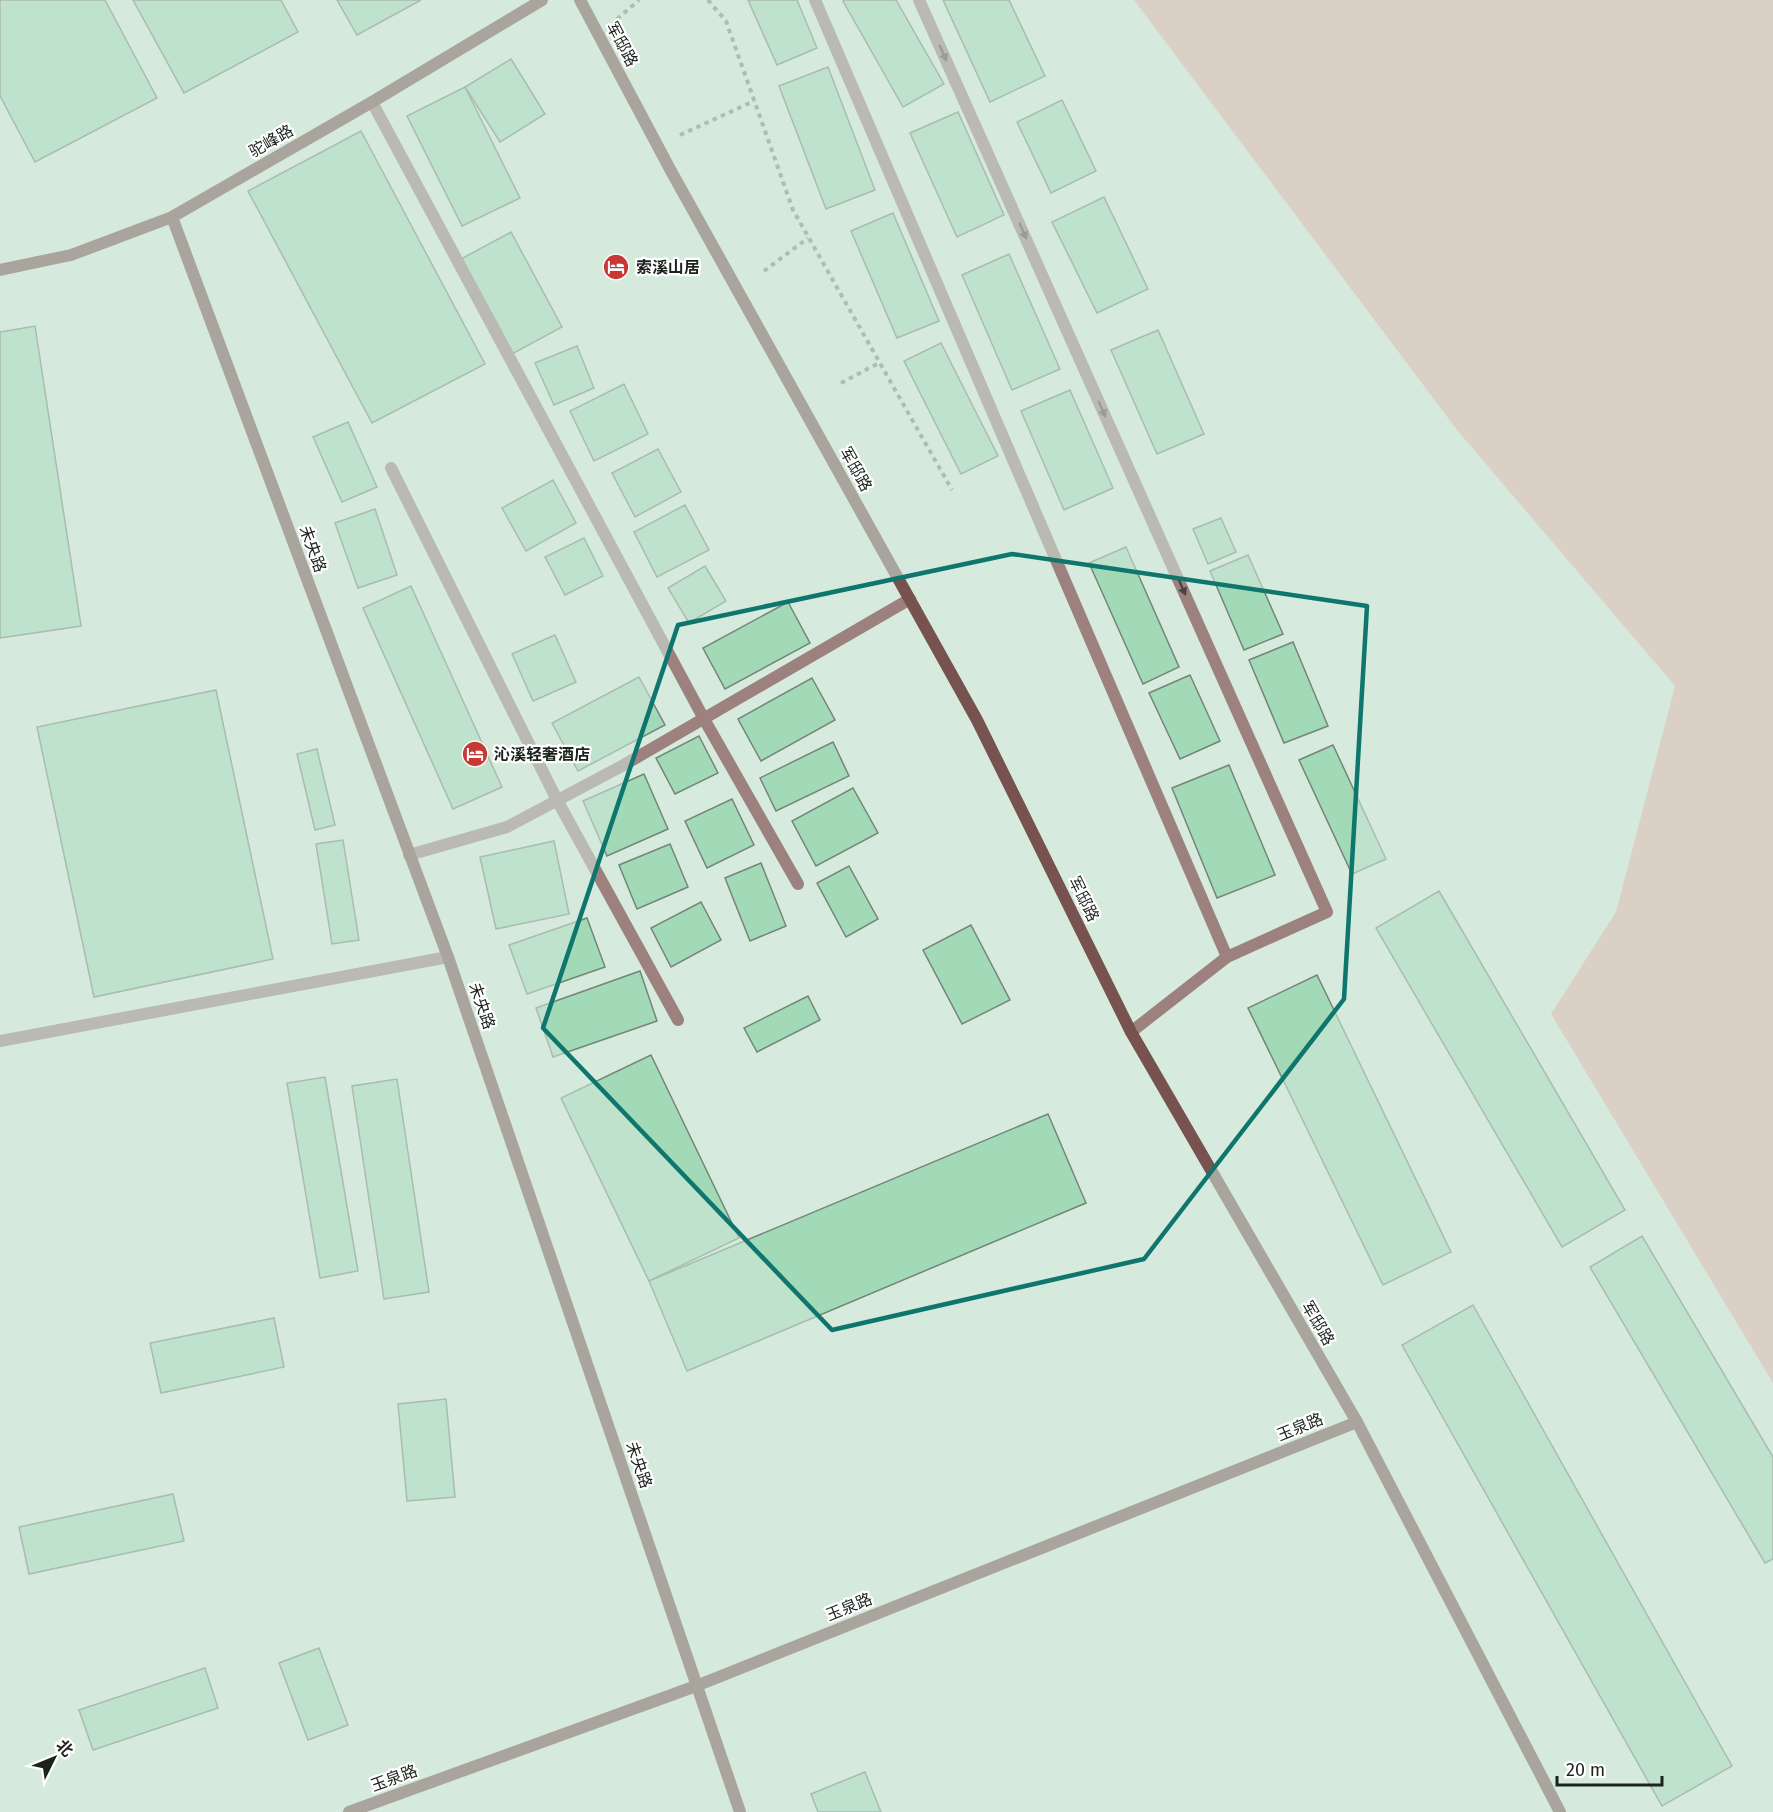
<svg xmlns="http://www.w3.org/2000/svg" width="1773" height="1812" font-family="'Fira Sans','Noto Sans SC',sans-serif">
	<rect width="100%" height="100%" fill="#d6eadd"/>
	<path fill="#e0b2ac" d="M1134,0H1773V1383L1551,1014L1616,912L1675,686L1457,430Z"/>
	<g fill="#a2d9b7" stroke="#74857a" stroke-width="1.5">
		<path d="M0,0H105L157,98L35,162L0,96Z"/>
		<path d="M133,0H281L298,32L184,93Z"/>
		<path d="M337,0H421L357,35Z"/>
		<path d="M748,0H797L817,48L777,65Z"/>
		<path d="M845,0H896L944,84L903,107L843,1Z"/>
		<path d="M943,0H1009L1045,76L990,102Z"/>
		<path d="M511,59L545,114L500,142L465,87Z"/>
		<path d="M828,67L875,190L826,209L779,86Z"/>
		<path d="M465,87L520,198L462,226L407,116Z"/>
		<path d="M1062,100L1096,171L1051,193L1017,122Z"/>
		<path d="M958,112L1004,215L957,237L910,133Z"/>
		<path d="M361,131L485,364L372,423L248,191Z"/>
		<path d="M1104,197L1148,289L1097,313L1052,222Z"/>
		<path d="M893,213L939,321L897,338L851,231Z"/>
		<path d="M511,232L562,327L512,354L461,259Z"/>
		<path d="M1009,254L1060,369L1012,390L962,275Z"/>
		<path d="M35,326L81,626L0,638V332Z"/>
		<path d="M1158,330L1204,434L1157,454L1111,350Z"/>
		<path d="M941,343L998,456L961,474L904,361Z"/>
		<path d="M577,346L594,388L554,405L535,363Z"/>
		<path d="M624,384L648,434L594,461L570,411Z"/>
		<path d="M1070,390L1113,488L1064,510L1021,411Z"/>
		<path d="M348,422L377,487L342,502L313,437Z"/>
		<path d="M658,449L681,492L635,517L612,473Z"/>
		<path d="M553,480L576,523L526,551L502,508Z"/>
		<path d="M685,505L709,550L657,577L634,532Z"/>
		<path d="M375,509L397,575L358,588L335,523Z"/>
		<path d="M1221,518L1236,552L1208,564L1193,529Z"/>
		<path d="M584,538L603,576L565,595L545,557Z"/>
		<path d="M1126,547L1179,667L1143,684L1089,563Z"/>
		<path d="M1248,555L1283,634L1244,650L1210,571Z"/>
		<path d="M705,566L726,601L689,623L668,588Z"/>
		<path d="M411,586L502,787L453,809L363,608Z"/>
		<path d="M788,602L810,643L725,689L703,648Z"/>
		<path d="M555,635L576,682L533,701L512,654Z"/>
		<path d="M1293,642L1328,726L1284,743L1249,660Z"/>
		<path d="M1190,675L1220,741L1180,759L1149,693Z"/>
		<path d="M639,677L665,725L578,771L552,723Z"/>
		<path d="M812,678L835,720L761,761L738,719Z"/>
		<path d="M216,690L273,959L94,997L37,727Z"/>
		<path d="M699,736L718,773L675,794L656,758Z"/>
		<path d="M833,742L849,776L776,811L760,778Z"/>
		<path d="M1333,745L1386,859L1352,874L1299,760Z"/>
		<path d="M317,749L335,825L315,830L297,754Z"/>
		<path d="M1229,765L1275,875L1217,898L1172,788Z"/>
		<path d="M644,774L668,829L607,856L583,801Z"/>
		<path d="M853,788L878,833L816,866L792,821Z"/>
		<path d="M732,799L754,845L707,868L685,821Z"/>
		<path d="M343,840L359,940L332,944L316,844Z"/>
		<path d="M554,841L569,914L496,929L480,857Z"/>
		<path d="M670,844L688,887L637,909L619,865Z"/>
		<path d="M761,863L786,926L750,941L725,878Z"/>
		<path d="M849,866L878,919L846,937L817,883Z"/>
		<path d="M1439,891L1625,1210L1562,1247L1376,928Z"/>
		<path d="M701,902L721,940L671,967L651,928Z"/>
		<path d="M587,918L605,967L527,994L509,945Z"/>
		<path d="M971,925L1010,1000L962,1024L923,950Z"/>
		<path d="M640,971L657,1021L553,1057L536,1008Z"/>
		<path d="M1317,975L1451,1252L1383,1285L1248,1008Z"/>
		<path d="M808,996L820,1020L757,1052L744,1028Z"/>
		<path d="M651,1055L739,1238L649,1281L561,1098Z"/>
		<path d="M325,1077L358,1271L320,1278L287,1083Z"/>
		<path d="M397,1079L429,1292L384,1299L352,1086Z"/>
		<path d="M1048,1114L1086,1203L687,1371L649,1281Z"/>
		<path d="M1642,1236L1773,1457V1559L1765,1563L1590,1267Z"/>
		<path d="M1473,1305L1732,1766L1662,1806L1402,1345Z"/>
		<path d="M274,1318L284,1367L161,1393L150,1343Z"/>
		<path d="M446,1399L455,1497L407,1501L398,1404Z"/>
		<path d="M173,1494L184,1541L29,1574L19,1527Z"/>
		<path d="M319,1648L348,1725L308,1740L279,1663Z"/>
		<path d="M205,1668L218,1708L93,1750L79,1710Z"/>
		<path d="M865,1772L881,1812H818L811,1794Z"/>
	</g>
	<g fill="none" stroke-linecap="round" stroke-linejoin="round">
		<g stroke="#7c8980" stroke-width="4" stroke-dasharray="4.5 4.5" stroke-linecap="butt">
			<path d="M708,0L726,21L793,210L952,490"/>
			<path d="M617,19L639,0"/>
			<path d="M680,135L754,101"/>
			<path d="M764,271L808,238"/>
			<path d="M841,383L879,363"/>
		</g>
		<g stroke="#9c817e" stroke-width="12">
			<path d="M372,102L704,719L798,884"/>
			<path d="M391,468L557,800L678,1020"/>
			<path d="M409,855L507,827L622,766L910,599"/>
			<path d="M0,1041L448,957"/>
		</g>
		<g stroke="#9c817e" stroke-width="12">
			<path d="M815,0L1227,957"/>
			<path d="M919,0L1327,912L1227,957L1131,1032"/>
		</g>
		<g stroke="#77524e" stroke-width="12">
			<path d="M580,0L671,171L977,720L1131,1032L1357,1422L1560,1812"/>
			<path d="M172,217L448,957L740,1812"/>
			<path d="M0,270L71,255L172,217L372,102L542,0"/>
			<path d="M349,1812L696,1686L1357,1422"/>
		</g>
	</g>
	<defs><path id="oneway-solid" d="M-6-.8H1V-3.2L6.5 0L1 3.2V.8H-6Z" transform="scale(1.5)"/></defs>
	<g fill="#494440">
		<use href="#oneway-solid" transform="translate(943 53) rotate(66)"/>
		<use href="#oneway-solid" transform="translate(1023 231) rotate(66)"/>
		<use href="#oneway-solid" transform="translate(1102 409) rotate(66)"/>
		<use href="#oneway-solid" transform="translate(1182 587) rotate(66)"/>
	</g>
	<path d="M0 0H1773V1812H0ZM1012,554L1367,606L1344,999L1144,1259L832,1330L543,1028L678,625Z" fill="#d6eadd" fill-opacity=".55" fill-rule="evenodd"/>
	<path fill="none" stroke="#0f766e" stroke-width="4.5" stroke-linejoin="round" d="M1012,554L1367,606L1344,999L1144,1259L832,1330L543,1028L678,625Z"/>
	<defs>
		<g id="hotel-disc" transform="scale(1.35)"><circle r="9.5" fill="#c73934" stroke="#fff"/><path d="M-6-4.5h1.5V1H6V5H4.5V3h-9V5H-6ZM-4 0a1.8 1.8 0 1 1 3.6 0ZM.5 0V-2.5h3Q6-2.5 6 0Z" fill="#fff"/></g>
	</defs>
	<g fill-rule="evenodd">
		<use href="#hotel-disc" x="616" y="267"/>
		<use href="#hotel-disc" x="475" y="754"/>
	</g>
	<g text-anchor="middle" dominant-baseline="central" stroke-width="4.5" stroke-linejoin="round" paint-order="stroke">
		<g font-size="16" fill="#1c231e" stroke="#fff">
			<text transform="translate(622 44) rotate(62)">军邸路</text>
			<text transform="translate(271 141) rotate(-30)">驼峰路</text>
			<text transform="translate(856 469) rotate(61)">军邸路</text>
			<text transform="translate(313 549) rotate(70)">未央路</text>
			<text transform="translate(1084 899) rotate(64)">军邸路</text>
			<text transform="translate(482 1006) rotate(71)">未央路</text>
			<text transform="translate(1318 1323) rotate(60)">军邸路</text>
			<text transform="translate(1300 1427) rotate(-22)">玉泉路</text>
			<text transform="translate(639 1465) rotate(71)">未央路</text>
			<text transform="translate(849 1607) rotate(-22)">玉泉路</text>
			<text transform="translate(394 1778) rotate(-20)">玉泉路</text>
		</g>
		<g font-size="16" font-weight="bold" fill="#1c231e" stroke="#fff" text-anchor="start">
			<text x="636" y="267">索溪山居</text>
			<text x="494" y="754">沁溪轻奢酒店</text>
		</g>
	</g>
	<g transform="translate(54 1758) rotate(47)" stroke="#ffffff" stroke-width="4.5" paint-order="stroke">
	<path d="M0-4.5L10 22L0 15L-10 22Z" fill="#1c231e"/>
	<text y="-9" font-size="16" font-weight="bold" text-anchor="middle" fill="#1c231e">北</text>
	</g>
	<path d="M1557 1776v9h105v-9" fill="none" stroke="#1c231e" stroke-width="3"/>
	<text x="1566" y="1776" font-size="18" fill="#1c231e" stroke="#ffffff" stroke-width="4.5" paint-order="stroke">20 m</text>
</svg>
